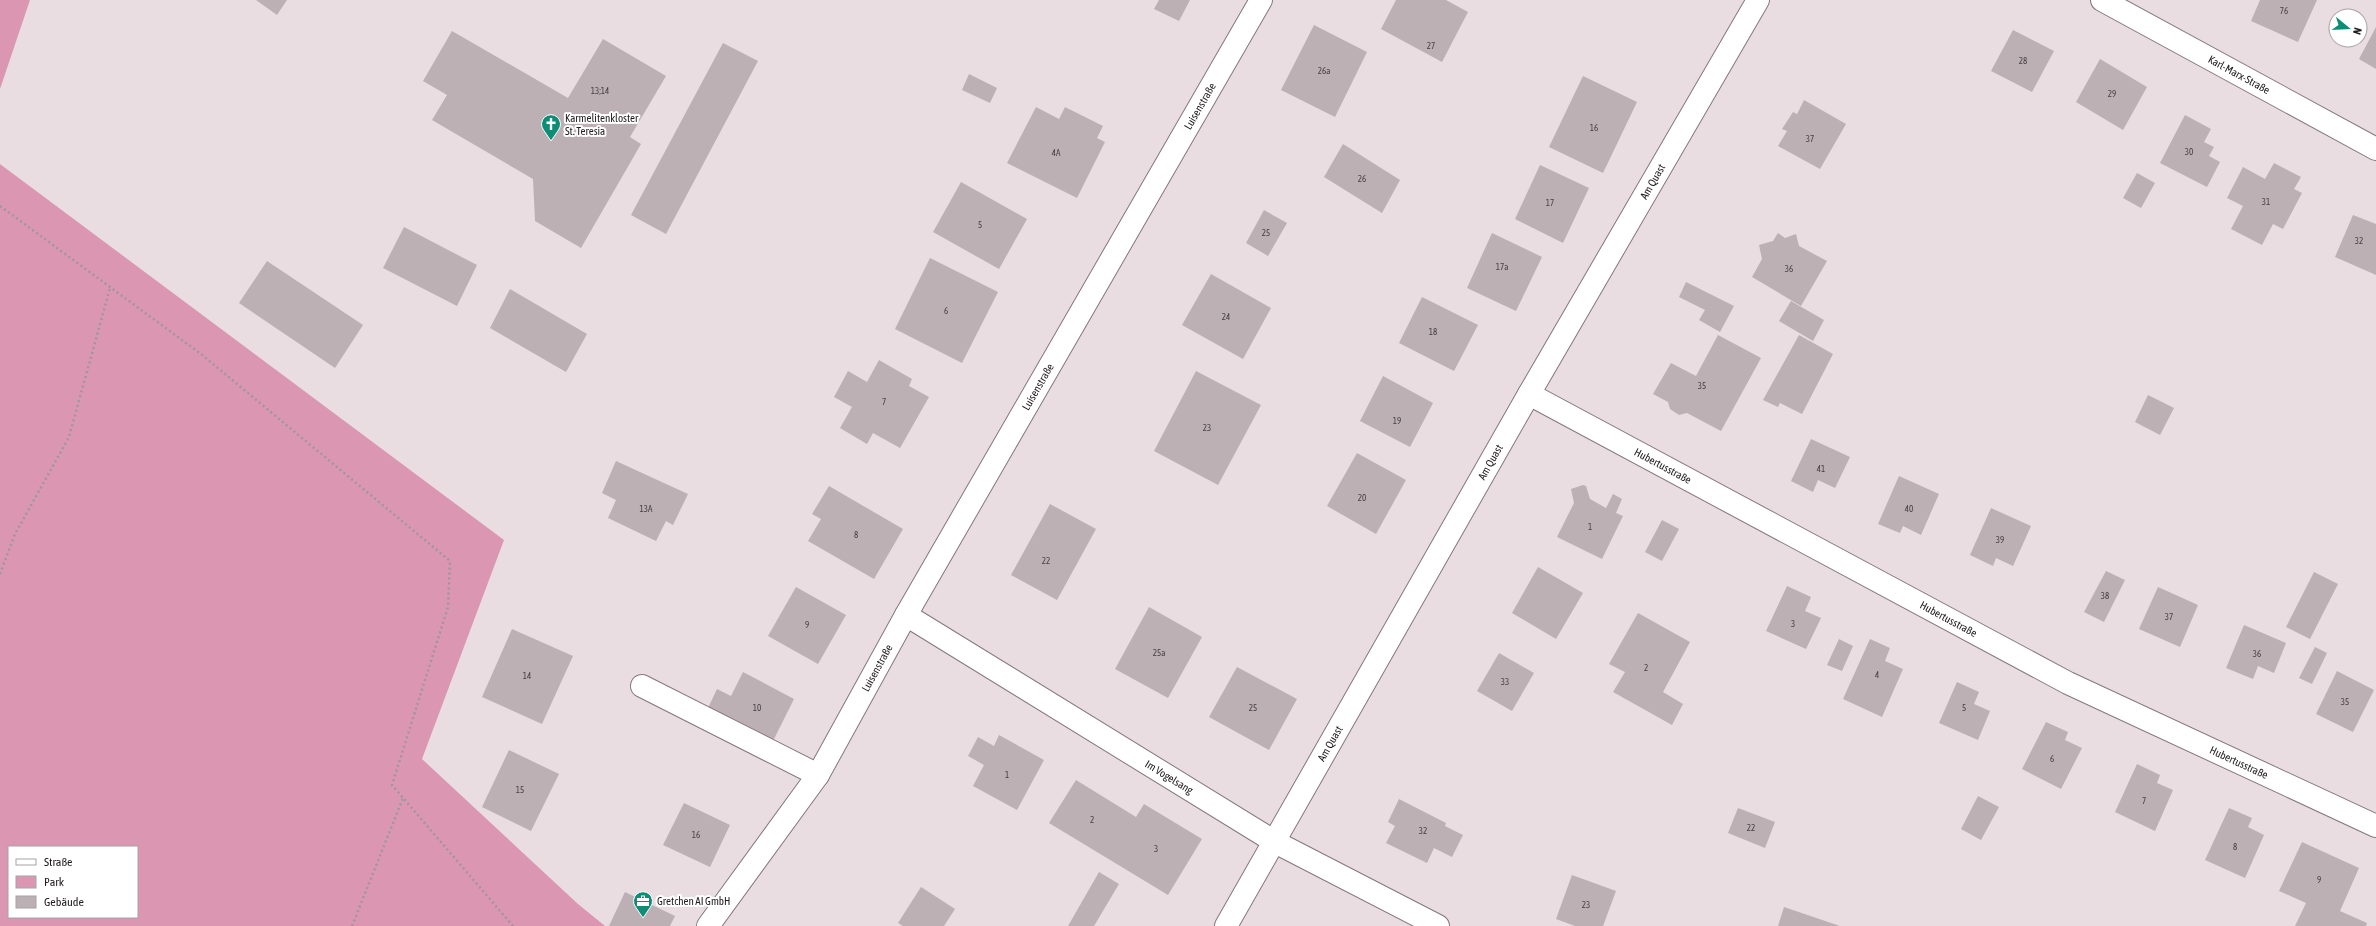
<svg xmlns="http://www.w3.org/2000/svg" width="2376" height="926" font-family="'Asap Condensed',sans-serif">
	<rect width="100%" height="100%" fill="#eadde1"/>
	<g fill="#db97b2" fill-rule="evenodd">
		<path d="M0,0H30L0,89Z"/>
		<path d="M0,164L504,540L422,759L578,904L605,926H0ZM9,847H137V917H9Z"/>
	</g>
	<g fill="#bcb0b4">
		<path d="M256,0H287L277,15Z"/>
		<path d="M1159,0H1190L1179,21L1154,9Z"/>
		<path d="M1396,0H1446L1468,12L1442,62L1381,29Z"/>
		<path d="M2260,0H2317L2298,42L2251,21Z"/>
		<path d="M1314,25L1367,52L1335,117L1281,90Z"/>
		<path d="M2376,27V69L2359,59Z"/>
		<path d="M2013,30L2054,51L2032,92L1991,71Z"/>
		<path d="M452,31L568,98L603,39L666,76L630,137L641,144L581,248L535,221L533,179L432,120L447,95L423,81Z"/>
		<path d="M723,43L758,61L666,234L631,215Z"/>
		<path d="M2100,59L2147,87L2123,130L2076,102Z"/>
		<path d="M969,74L997,88L990,103L962,90Z"/>
		<path d="M1583,76L1637,102L1603,173L1549,147Z"/>
		<path d="M1804,100L1846,124L1820,169L1778,146L1787,131L1782,129L1793,112L1797,114Z"/>
		<path d="M1036,107L1059,119L1065,107L1103,126L1097,138L1105,142L1077,198L1007,163Z"/>
		<path d="M2185,115L2211,129L2204,142L2214,147L2209,156L2220,162L2207,187L2160,163Z"/>
		<path d="M1343,144L1400,180L1382,213L1324,177Z"/>
		<path d="M2274,163L2301,177L2294,189L2302,193L2283,229L2273,224L2262,245L2231,229L2243,206L2227,198L2243,167L2265,179Z"/>
		<path d="M1540,165L1589,188L1563,243L1515,219Z"/>
		<path d="M2137,173L2155,183L2141,208L2123,198Z"/>
		<path d="M961,182L1027,219L999,269L933,232Z"/>
		<path d="M1264,210L1287,223L1268,256L1246,243Z"/>
		<path d="M2353,215L2376,224V275L2335,257Z"/>
		<path d="M404,227L477,265L457,306L383,268Z"/>
		<path d="M1492,233L1542,257L1516,311L1467,288Z"/>
		<path d="M1778,233L1785,238L1796,234L1799,246L1827,261L1801,306L1752,277L1762,259L1759,245L1773,241Z"/>
		<path d="M930,258L998,292L962,363L895,329Z"/>
		<path d="M267,261L363,325L335,368L239,303Z"/>
		<path d="M1211,274L1271,308L1243,359L1182,325Z"/>
		<path d="M1686,282L1734,306L1720,332L1699,320L1705,310L1679,297Z"/>
		<path d="M510,289L587,334L566,372L490,328Z"/>
		<path d="M1422,297L1478,325L1454,371L1399,343Z"/>
		<path d="M1791,301L1824,320L1813,341L1779,321Z"/>
		<path d="M1718,335L1761,358L1721,431L1687,413L1679,415L1670,409L1668,402L1653,394L1671,363L1696,376Z"/>
		<path d="M1799,335L1833,354L1802,414L1780,403L1778,407L1763,400Z"/>
		<path d="M879,360L912,379L909,386L929,397L900,448L873,433L867,444L840,428L852,407L834,397L848,371L867,382Z"/>
		<path d="M1196,371L1261,405L1218,485L1154,451Z"/>
		<path d="M1383,376L1433,403L1410,447L1360,421Z"/>
		<path d="M2148,395L2174,408L2160,435L2135,422Z"/>
		<path d="M1811,439L1850,457L1835,488L1818,480L1813,492L1791,481Z"/>
		<path d="M1357,453L1406,480L1376,534L1327,506Z"/>
		<path d="M616,461L688,494L673,525L666,521L656,541L608,518L616,500L602,493Z"/>
		<path d="M1899,476L1939,494L1921,535L1903,526L1900,533L1878,524Z"/>
		<path d="M1583,485L1586,486L1590,499L1606,508L1613,494L1622,499L1616,513L1623,516L1602,559L1557,537L1574,503L1571,489Z"/>
		<path d="M829,486L903,529L874,579L808,541L821,519L812,514Z"/>
		<path d="M1050,504L1096,529L1057,600L1011,575Z"/>
		<path d="M1991,508L2031,526L2013,566L1996,558L1993,566L1970,555Z"/>
		<path d="M1662,520L1679,529L1662,561L1645,552Z"/>
		<path d="M1538,567L1583,593L1556,639L1512,613Z"/>
		<path d="M2106,571L2125,580L2104,622L2084,612Z"/>
		<path d="M2314,572L2338,584L2310,639L2286,627Z"/>
		<path d="M1787,586L1811,597L1805,611L1821,618L1806,649L1766,631Z"/>
		<path d="M796,587L846,615L818,664L768,636Z"/>
		<path d="M2158,587L2198,605L2180,647L2139,629Z"/>
		<path d="M1149,607L1202,637L1168,698L1115,669Z"/>
		<path d="M1638,613L1690,642L1663,692L1683,704L1672,725L1613,692L1625,672L1609,664Z"/>
		<path d="M2244,625L2286,643L2274,673L2258,666L2253,679L2226,668Z"/>
		<path d="M512,629L573,656L542,724L482,697Z"/>
		<path d="M1839,639L1853,646L1842,671L1827,665Z"/>
		<path d="M1870,639L1890,648L1885,661L1903,669L1882,717L1843,699Z"/>
		<path d="M2315,647L2327,653L2312,684L2299,678Z"/>
		<path d="M1499,653L1534,673L1512,711L1477,691Z"/>
		<path d="M1237,667L1297,699L1269,750L1209,717Z"/>
		<path d="M2337,671L2374,690L2353,732L2316,714Z"/>
		<path d="M743,672L794,699L772,743L707,710L717,689L731,696Z"/>
		<path d="M1957,682L1979,692L1974,704L1990,711L1978,740L1939,723Z"/>
		<path d="M2046,722L2068,732L2065,740L2082,748L2061,789L2022,769Z"/>
		<path d="M999,735L1044,760L1017,810L973,786L984,765L968,756L978,737L994,746Z"/>
		<path d="M509,750L559,774L531,831L482,807Z"/>
		<path d="M2137,764L2160,775L2157,783L2173,790L2155,831L2115,812Z"/>
		<path d="M1076,780L1136,817L1144,804L1202,839L1168,895L1049,823Z"/>
		<path d="M1978,796L1999,807L1981,840L1961,829Z"/>
		<path d="M1399,799L1446,823L1445,826L1463,835L1452,857L1434,848L1427,863L1386,843L1395,826L1388,822Z"/>
		<path d="M684,803L730,825L710,867L663,845Z"/>
		<path d="M1738,808L1775,822L1765,848L1728,833Z"/>
		<path d="M2229,808L2252,818L2248,827L2264,835L2245,878L2205,860Z"/>
		<path d="M2302,842L2359,868L2340,911L2367,923L2366,926H2295L2306,903L2279,891Z"/>
		<path d="M1099,872L1119,884L1094,926H1068Z"/>
		<path d="M1572,875L1616,891L1603,926H1575L1556,919Z"/>
		<path d="M921,887L955,909L944,926H903L898,923Z"/>
		<path d="M625,892L675,916L670,926H609Z"/>
		<path d="M1784,907L1840,926H1778Z"/>
	</g>
	<g fill="none" stroke-linecap="round" stroke-linejoin="round">
		<g stroke="#83787c" stroke-width="24">
			<g id="street">
				<path id="s1" d="M2102,0L2376,149"/>
				<path id="s2" d="M1529,394L2068,683L2376,826"/>
				<path id="s3" d="M906,615L1275,842L1438,926"/>
				<path d="M642,686L818,775"/>
				<path id="s4" d="M708,926L818,775L906,615L1261,0"/>
				<path id="s5" d="M1226,926L1529,394L1758,0"/>
			</g>
		</g>
		<g stroke="#a0969a" stroke-width="2.5" stroke-dasharray="2 3" stroke-linecap="butt">
			<path d="M0,206L201,354L450,561L448,607L392,785L513,926"/>
			<path d="M0,574L15,534L69,437L110,288"/>
			<path d="M352,926L403,798"/>
		</g>
		<use href="#street" stroke="#fff" stroke-width="22"/>
	</g>
	<defs>
		<g id="church-pin" transform="scale(1)"><path d="M0 17L-7.5 6A9.5 9.5 0 1 1 7.5 6Z" fill="#0b8e75" stroke="#fff"/><path d="M-1.2-6h2.4v3.5h3.3v2.4h-3.3V6h-2.4V-.1h-3.3v-2.4h3.3Z" fill="#fff"/></g>
		<g id="office-pin" transform="scale(1)"><path d="M0 17L-7.5 6A9.5 9.5 0 1 1 7.5 6Z" fill="#0b8e75" stroke="#fff"/><path d="M-6-3h4V-5.5h4V-3h4V5H-6ZM-1-4.5V-3h2v-1.5ZM-6 0V1H6V0Z" fill="#fff"/></g>
	</defs>
	<g fill-rule="evenodd">
		<use href="#church-pin" x="551" y="124"/>
		<use href="#office-pin" x="643" y="901"/>
	</g>
	<g text-anchor="middle" dominant-baseline="central" stroke-width="4" stroke-linejoin="round" paint-order="stroke">
		<g font-size="9" fill="#474043">
			<text x="2284" y="11">76</text>
			<text x="1431" y="46">27</text>
			<text x="2023" y="61">28</text>
			<text x="1324" y="71">26a</text>
			<text x="600" y="91">13;14</text>
			<text x="2112" y="94">29</text>
			<text x="1594" y="128">16</text>
			<text x="1810" y="139">37</text>
			<text x="2189" y="152">30</text>
			<text x="1056" y="153">4A</text>
			<text x="1362" y="179">26</text>
			<text x="2266" y="202">31</text>
			<text x="1550" y="203">17</text>
			<text x="980" y="225">5</text>
			<text x="1266" y="233">25</text>
			<text x="2359" y="241">32</text>
			<text x="1502" y="267">17a</text>
			<text x="1789" y="269">36</text>
			<text x="946" y="311">6</text>
			<text x="1226" y="317">24</text>
			<text x="1433" y="332">18</text>
			<text x="1702" y="386">35</text>
			<text x="884" y="402">7</text>
			<text x="1397" y="421">19</text>
			<text x="1207" y="428">23</text>
			<text x="1821" y="469">41</text>
			<text x="1362" y="498">20</text>
			<text x="646" y="509">13A</text>
			<text x="1909" y="509">40</text>
			<text x="1590" y="527">1</text>
			<text x="856" y="535">8</text>
			<text x="2000" y="540">39</text>
			<text x="1046" y="561">22</text>
			<text x="2105" y="596">38</text>
			<text x="2169" y="617">37</text>
			<text x="1793" y="624">3</text>
			<text x="807" y="625">9</text>
			<text x="1159" y="653">25a</text>
			<text x="2257" y="654">36</text>
			<text x="1646" y="668">2</text>
			<text x="1877" y="675">4</text>
			<text x="527" y="676">14</text>
			<text x="1505" y="682">33</text>
			<text x="2345" y="702">35</text>
			<text x="757" y="708">10</text>
			<text x="1253" y="708">25</text>
			<text x="1964" y="708">5</text>
			<text x="2052" y="759">6</text>
			<text x="1007" y="775">1</text>
			<text x="520" y="790">15</text>
			<text x="2144" y="801">7</text>
			<text x="1092" y="820">2</text>
			<text x="1751" y="828">22</text>
			<text x="1423" y="831">32</text>
			<text x="696" y="835">16</text>
			<text x="2235" y="847">8</text>
			<text x="1156" y="849">3</text>
			<text x="2319" y="880">9</text>
			<text x="1586" y="905">23</text>
		</g>
		<g font-size="11" fill="#201b1d" stroke="#fff">
			<text stroke="none"><textPath href="#s1" startOffset="156">Karl-Marx-Straße</textPath></text>
			<text stroke="none"><textPath href="#s4" startOffset="957">Luisenstraße</textPath></text>
			<text stroke="none"><textPath href="#s5" startOffset="858">Am Quast</textPath></text>
			<text stroke="none"><textPath href="#s4" startOffset="633">Luisenstraße</textPath></text>
			<text stroke="none"><textPath href="#s5" startOffset="534">Am Quast</textPath></text>
			<text stroke="none"><textPath href="#s2" startOffset="152">Hubertusstraße</textPath></text>
			<text stroke="none"><textPath href="#s2" startOffset="476">Hubertusstraße</textPath></text>
			<text stroke="none"><textPath href="#s4" startOffset="309">Luisenstraße</textPath></text>
			<text stroke="none"><textPath href="#s5" startOffset="210">Am Quast</textPath></text>
			<text stroke="none"><textPath href="#s2" startOffset="800">Hubertusstraße</textPath></text>
			<text stroke="none"><textPath href="#s3" startOffset="309">Im Vogelsang</textPath></text>
		</g>
		<g font-size="11" fill="#201b1d" stroke="#fff" text-anchor="start">
			<text x="565" y="118">Karmelitenkloster<tspan x="565" dy="13">St. Teresia</tspan></text>
			<text x="657" y="901">Gretchen AI GmbH</text>
		</g>
	</g>
	<rect x="8" y="846" width="130" height="72" fill="#ffffff" stroke="#a6a4a5"/>
	<rect x="16" y="859" width="20" height="6" fill="#ffffff" stroke="#a6a4a5"/>
	<text x="44" y="866" font-size="12" fill="#201b1d">Straße</text>
	<rect x="16" y="876" width="20" height="12" fill="#db97b2" stroke="#a6a4a5"/>
	<text x="44" y="886" font-size="12" fill="#201b1d">Park</text>
	<rect x="16" y="896" width="20" height="12" fill="#bcb0b4" stroke="#a6a4a5"/>
	<text x="44" y="906" font-size="12" fill="#201b1d">Gebäude</text>
	<g transform="translate(2348 28) rotate(108)"><circle r="19" fill="#ffffff" stroke="#a6a4a5"/>
	<path d="M0-3L7 15L0 10L-7 15Z" fill="#0b8e75"/>
	<text y="-6" font-size="11" font-weight="bold" text-anchor="middle" fill="#201b1d">N</text>
	</g>
</svg>
